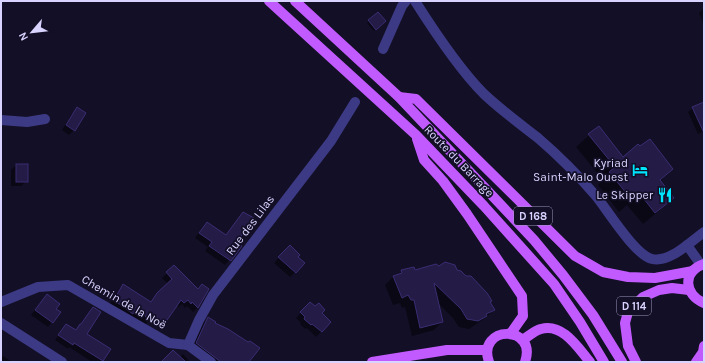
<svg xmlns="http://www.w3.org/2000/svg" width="705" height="363" font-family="Karla,sans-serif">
	<rect width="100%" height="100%" fill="#130f26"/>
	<g fill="#0007">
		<path d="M704,8V25L699,13Z"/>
		<path d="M378,13L385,21L374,31L367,23Z"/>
		<path d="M704,103V131L698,134L688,112L693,108Z"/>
		<path d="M77,109L74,130L69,135L62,130L72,114Z"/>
		<path d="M598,127L623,158L672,169L660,182L672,198L660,210L643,224L627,205L619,212L598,185L603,180L576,147Z"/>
		<path d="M16,165L27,181L21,186H11V170Z"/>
		<path d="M239,218L235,242L241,246L225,265L205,251L208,247L195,238L203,227L226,236Z"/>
		<path d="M285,251L304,263L290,277L274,263Z"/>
		<path d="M174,266L197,290L202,285L208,290L197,308L193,312L187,306L185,308L182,304L179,307L176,305L160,328L150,320L145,325L131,315L128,318L109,305L119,291L124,286L150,303L168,284L162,278Z"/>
		<path d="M402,271H457L491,301L489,303L494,310L485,318L469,329L459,327L453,318L438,303L442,322L434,330L412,336L405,307L402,308L400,303L393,305L385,285L394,276L398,275Z"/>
		<path d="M43,300L59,312L48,327L31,315Z"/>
		<path d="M310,303L330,322L316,337L307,328L305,329L300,324L301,323L296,318Z"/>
		<path d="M93,308L85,334L109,350L101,362H92L69,347L68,349L55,340L66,325L75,331Z"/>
		<path d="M208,318L250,360L253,362H212L192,348L204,323Z"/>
		<path d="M183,354L190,362H163L179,358Z"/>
		<path d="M3,356L12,362H1V358Z"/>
	</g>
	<g fill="#241b47" stroke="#3b2d73">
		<path d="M378,12L386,21L376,30L368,20Z"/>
		<path d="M704,102V133L692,107Z"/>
		<path d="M77,107L86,113L75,131L66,125Z"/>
		<path d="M599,126L623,157L638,144L640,146L650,139L673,169L660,180L674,198L655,213L640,194L632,200L609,172L615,167L588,134Z"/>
		<rect x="16" y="164" width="12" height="18"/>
		<path d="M243,212L254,218L237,242L242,246L231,261L209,246L212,242L199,233L207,222L226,235Z"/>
		<path d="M290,245L300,255L298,257L305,263L296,273L278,257Z"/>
		<path d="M445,262L455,265L457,270L461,271L466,276H471L487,293L492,301L490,302L495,310L486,314L487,316L478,321L467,319L461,309L434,283L443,322L420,328L414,300H411L408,295L402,298L393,276L402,273L401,270L414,267L415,270L436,264L439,266Z"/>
		<path d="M174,265L198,289L202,284L209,289L198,308L192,302L191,304L188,300L184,303L181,300L165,323L155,316L151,320L136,310L133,314L114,300L123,284L151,302L157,293L172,279L166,272Z"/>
		<path d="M47,294L60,304L56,309L61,312L53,323L35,310Z"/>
		<path d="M310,302L315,306L319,303L325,310L322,313L331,322L322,332L312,324L311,325L304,319L305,317L300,312Z"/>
		<path d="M93,307L101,312L87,334L111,349L103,361L74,343L73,345L58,335L66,324L76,330L80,324H81Z"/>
		<path d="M208,317L216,322L215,323L228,329L248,342L250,341L260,348L249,362H221L196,343Z"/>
		<path d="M173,350L186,362H161Z"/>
	</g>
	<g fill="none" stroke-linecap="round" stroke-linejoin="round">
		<g stroke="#3d3a85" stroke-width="10">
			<path d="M415,1C434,31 459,69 484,94C501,110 520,124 538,138C559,156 578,175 596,196C608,211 635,255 652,259C670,263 690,242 704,232"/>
			<path d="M383,49L402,6L406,1"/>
			<path d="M1,120L27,122L45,119"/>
			<path d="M687,245L701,265"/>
			<path d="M1,302L38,287L68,285L169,343L188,345"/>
			<path d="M1,323L62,362"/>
			<path d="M188,345L199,320L213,295L331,141L355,102"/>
			<path d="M188,345L211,362"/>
		</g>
		<g stroke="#c25bff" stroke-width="10">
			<path d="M269,1L416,135L484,206L554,284L580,322L604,362"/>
			<path d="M295,1L399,97L534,240L563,275L593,315L622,362"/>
			<path d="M399,97L416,99L575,256L603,272L628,277L655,278L693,271"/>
			<path d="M417,139L424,160L443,181L467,214L522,296L523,316L511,333"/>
			<path d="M704,264C682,271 684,295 704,303"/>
			<path d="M522,340C528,337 535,330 541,329C563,323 578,348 590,362"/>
			<path d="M372,362L447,350H487"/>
			<path d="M489,362C476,325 538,324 525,362"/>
			<path d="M636,362L628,346L625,323L628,312L643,297L659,290L672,288L689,290"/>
			<path d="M696,362L703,352L704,346"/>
		</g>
	</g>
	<defs>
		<g id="hotel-bare" transform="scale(1.2)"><path d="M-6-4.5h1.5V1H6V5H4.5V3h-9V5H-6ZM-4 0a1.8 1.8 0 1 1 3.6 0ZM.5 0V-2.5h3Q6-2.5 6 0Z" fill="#00e5ff" stroke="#130f26" stroke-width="2.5" paint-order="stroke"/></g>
		<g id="restaurant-bare" transform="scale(1.2)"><path d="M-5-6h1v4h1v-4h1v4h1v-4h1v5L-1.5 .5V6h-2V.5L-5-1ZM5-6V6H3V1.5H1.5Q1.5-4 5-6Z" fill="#00e5ff" stroke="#130f26" stroke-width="2.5" paint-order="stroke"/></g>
	</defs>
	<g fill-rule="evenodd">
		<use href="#hotel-bare" x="640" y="170"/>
		<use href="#restaurant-bare" x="665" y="195"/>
	</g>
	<g text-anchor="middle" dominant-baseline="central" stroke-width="3.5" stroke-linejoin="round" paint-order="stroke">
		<g fill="#130f26" stroke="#9e99be" stroke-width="1">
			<rect x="514" y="207" width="38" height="18" rx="3"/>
			<rect x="617" y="297" width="34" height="18" rx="3"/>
		</g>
		<g font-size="11" font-weight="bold" fill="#d9d4ff">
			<text x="533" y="216">D 168</text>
			<text x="634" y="306">D 114</text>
		</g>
		<g font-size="12" fill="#d9d4ff" stroke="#130f26">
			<text transform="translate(459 161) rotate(46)">Route du Barrage</text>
			<text transform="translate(250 225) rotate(-53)">Rue des Lilas</text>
			<text transform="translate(124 302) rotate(30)">Chemin de la Noë</text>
		</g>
		<g font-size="12" fill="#d9d4ff" stroke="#130f26" text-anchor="end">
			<text x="628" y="163">Kyriad<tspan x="628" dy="14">Saint-Malo Ouest</tspan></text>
			<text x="653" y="195">Le Skipper</text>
		</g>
	</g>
	<rect width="705" height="363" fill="none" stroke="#d9d4ff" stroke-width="4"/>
	<g transform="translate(32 32) rotate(242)" stroke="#130f26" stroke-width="3" paint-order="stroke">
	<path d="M0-3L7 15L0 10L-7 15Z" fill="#d9d4ff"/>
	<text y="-6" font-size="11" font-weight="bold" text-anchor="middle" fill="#d9d4ff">N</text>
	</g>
</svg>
